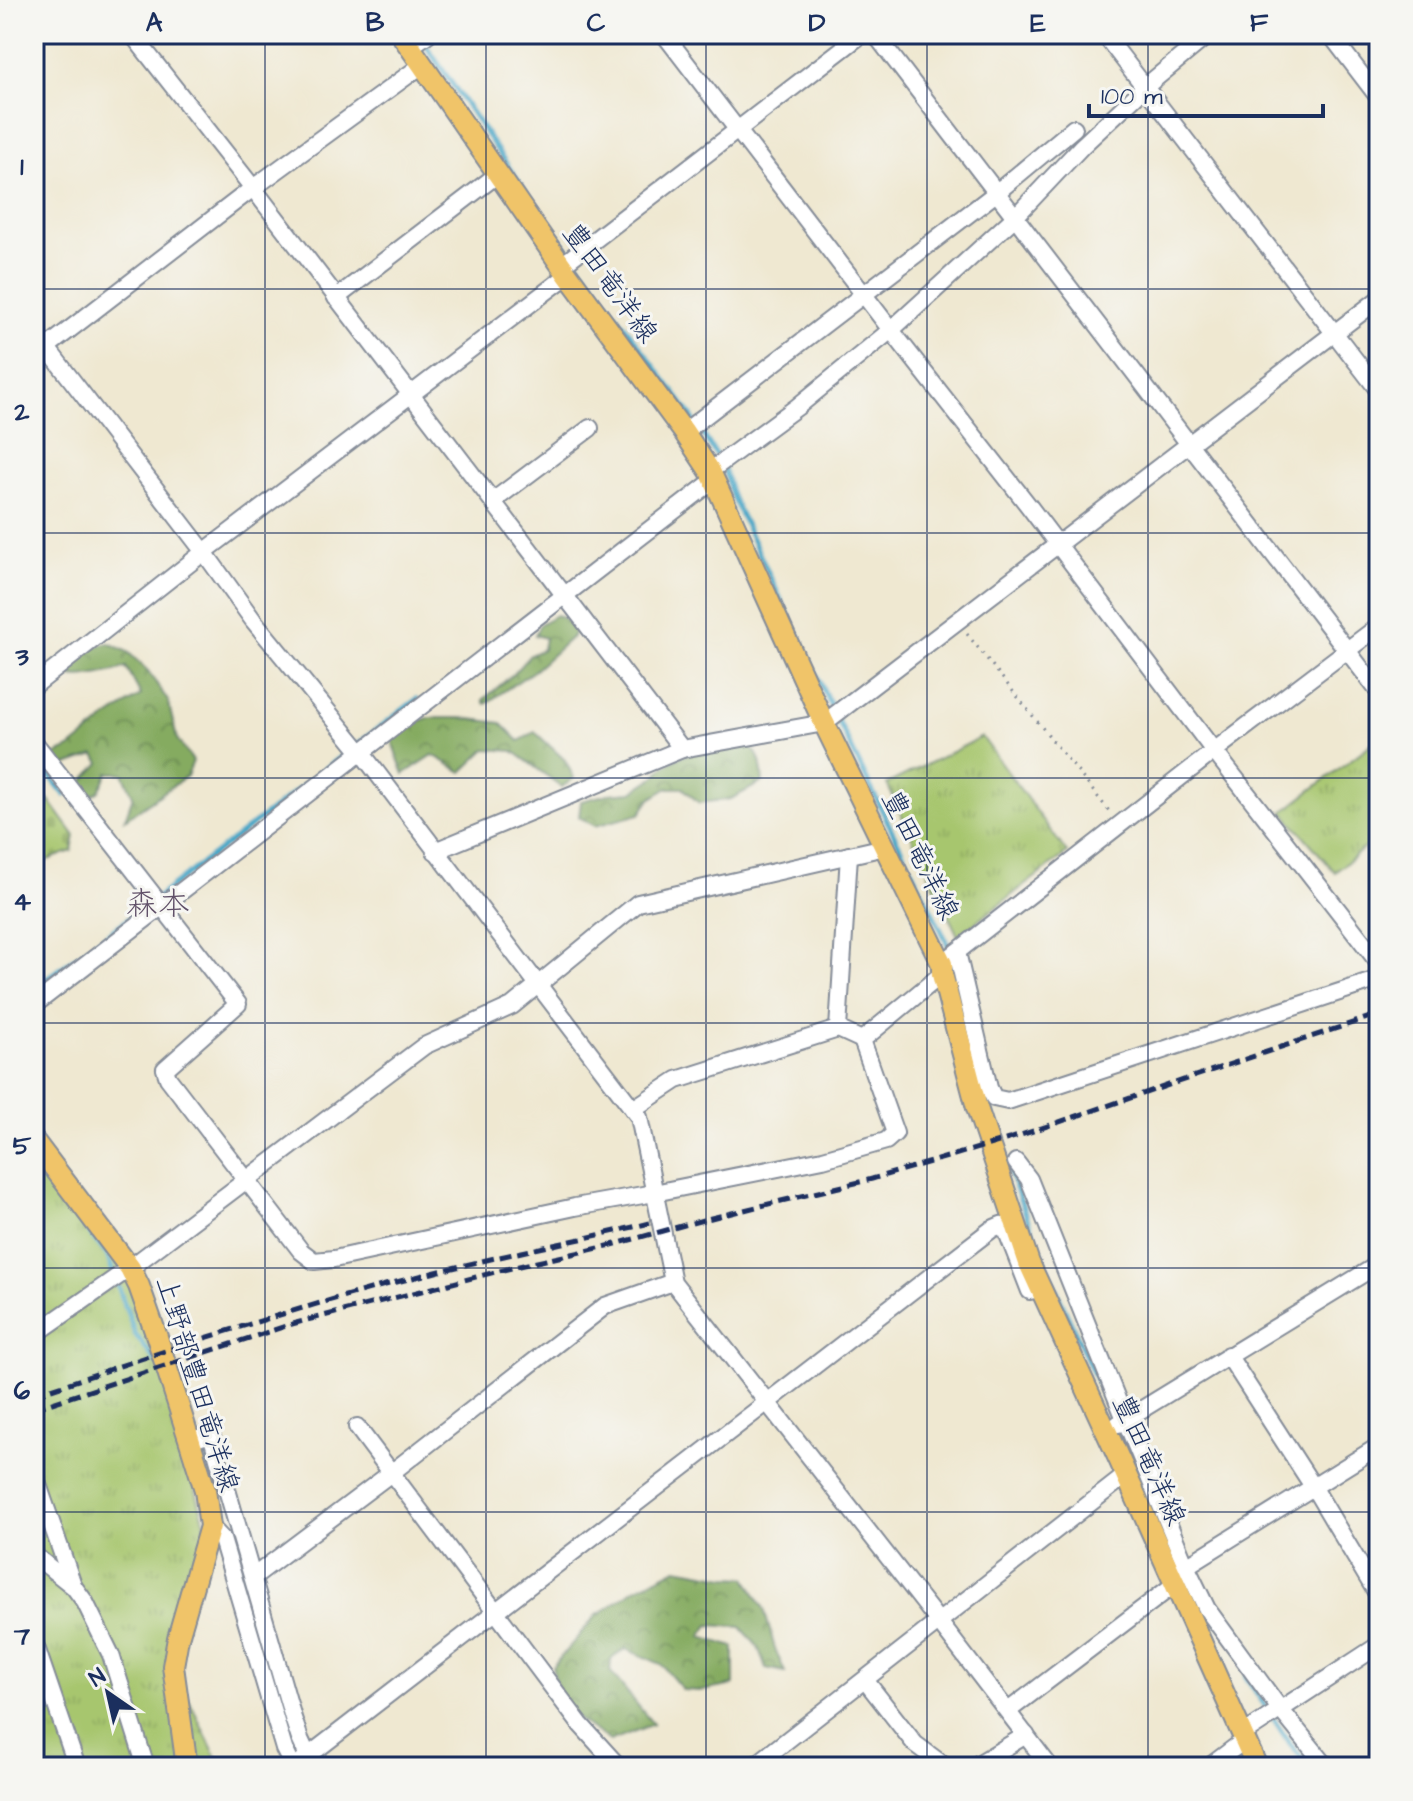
<svg xmlns="http://www.w3.org/2000/svg" width="1413" height="1801" font-family="'Architects Daughter','Klee One',sans-serif">
	<defs>
		<pattern id="grass-tufts" width="24" height="20" patternUnits="userSpaceOnUse" patternTransform="scale(2)"><rect width="24" height="20" fill="#a7c66e"/><path d="M3 7l-1-3M5 7V3M7 7l1-3M15 17l-1-3M17 17v-4M19 17l1-3" fill="none" stroke="#8faa62"/></pattern>
		<pattern id="forest-crowns" width="20" height="18" patternUnits="userSpaceOnUse" patternTransform="scale(2)"><rect width="20" height="18" fill="#85ab61"/><path d="M2 6a3 3 0 1 1 6 0M12 15a3 3 0 1 1 6 0" fill="none" stroke="#6c8c53"/></pattern>
		<pattern id="cemetery-stones" width="16" height="16" patternUnits="userSpaceOnUse" patternTransform="scale(2)"><rect width="16" height="16" fill="#a7c66e"/><path d="M2 7V4a2 2 0 0 1 4 0v3zM10 15v-3a2 2 0 0 1 4 0v3z" fill="#8faa62"/></pattern>
	</defs>
	<rect width="100%" height="100%" fill="#f6f6f2"/>
	<filter id="ink" filterUnits="userSpaceOnUse"><feTurbulence type="fractalNoise" baseFrequency=".0125" numOctaves="2"/><feDisplacementMap in="SourceGraphic" scale="16" xChannelSelector="R" yChannelSelector="G"/><feConvolveMatrix kernelMatrix="1 2 1 2 8 2 1 2 1" color-interpolation-filters="sRGB"/></filter>
	<filter id="wash" filterUnits="userSpaceOnUse"><feTurbulence type="fractalNoise" baseFrequency=".006" numOctaves="4" result="noise"/><feDisplacementMap in="SourceGraphic" scale="32" xChannelSelector="R" yChannelSelector="G"/><feGaussianBlur stdDeviation="1.8" result="paint"/><feColorMatrix in="noise" values="0 0 0 0 0 0 0 0 0 0 0 0 0 0 0 0 0 1.4 0 .05"/><feComposite in="paint" operator="in"/></filter>
	<g filter="url(#wash)">
		<rect width="100%" height="100%" fill="#efe8d1"/>
		<g fill="url(#grass-tufts)" stroke="#617a66" stroke-width="2">
			<path d="M982,737L1067,853L958,936L887,784Z"/>
			<path d="M1379,738V836L1335,872L1283,812Z"/>
			<path d="M34,1141L145,1303L208,1535L173,1666L221,1767H34Z"/>
		</g>
		<g fill="url(#forest-crowns)" stroke="#506d60" stroke-width="2">
			<path d="M556,615L563,618L576,628L573,636L535,670L485,704L483,700L512,675L530,655L543,649L545,638L535,635L540,624Z"/>
			<path d="M109,643L128,652L148,671L168,701L177,739L193,761L187,776L125,819L133,796L123,773H108L99,791L86,799L77,788L100,763L95,755L64,766L54,755L70,748L107,718L141,695L126,667C115,672 81,679 70,676L67,670L91,648Z"/>
			<path d="M428,718H462L501,723L519,741L535,732L565,760L574,778L562,787L513,751L486,749L462,772L433,755L404,774L394,748L390,730Z"/>
			<path d="M738,739C760,752 761,757 763,782L731,799L699,803L683,788H668L650,799L640,814L595,826L579,817L581,801L608,794L632,792L656,776L663,767L682,756Z"/>
			<path d="M677,1568L726,1577L746,1578L764,1609L775,1649L785,1672L766,1668L758,1647L741,1627L709,1625L701,1637L734,1647V1685L702,1691L683,1690L661,1664L626,1649L611,1659L610,1671L653,1724L610,1741L579,1720L561,1700L552,1667L595,1617L635,1589Z"/>
		</g>
		<path fill="url(#cemetery-stones)" stroke="#617a66" stroke-width="2" d="M34,796L48,799L75,836L72,851L34,865Z"/>
		<g fill="none" stroke-linecap="round" stroke-linejoin="round">
			<g stroke="#49a7c8" stroke-width="5">
				<path d="M423,41L533,203L690,414L723,466L732,496L839,723L947,942L950,953"/>
				<path d="M34,755L65,795"/>
				<path d="M34,988L150,903L417,699"/>
				<path d="M987,1098L1011,1175L1043,1260L1152,1504"/>
				<path d="M34,1164L107,1255L135,1334L156,1362"/>
				<path d="M200,1439L241,1566"/>
				<path d="M1246,1677L1288,1741L1309,1767"/>
				<path d="M291,1737L299,1758"/>
			</g>
		</g>
	</g>
	<g filter="url(#ink)">
		<g fill="none" stroke-linecap="round" stroke-linejoin="round">
			<g stroke="#858c98" stroke-width="20">
				<g id="minor">
					<path d="M132,34L253,188L682,749"/>
					<path d="M664,34L891,330L1028,505L1214,751L1379,963"/>
					<path d="M875,34L1379,692"/>
					<path d="M1104,34L1379,391"/>
					<path d="M1330,34L1379,98"/>
					<path d="M410,47L428,34"/>
					<path d="M562,265L862,34"/>
					<path d="M336,298L498,174"/>
					<path d="M34,331L204,552L253,620L361,752L639,1117L673,1282L939,1622L1050,1767"/>
					<path d="M34,357L253,188L422,65"/>
					<path d="M684,432L996,193L1074,128"/>
					<path d="M710,471L797,407L891,330L1015,217L1082,146L1145,87L1209,34"/>
					<path d="M493,501L590,428"/>
					<path d="M34,686L204,552L568,275"/>
					<path d="M34,742L238,1004L165,1069L168,1078L301,1251L314,1261L334,1259L575,1207L654,1193L823,1159L886,1141L895,1133L862,1040L942,974"/>
					<path d="M435,851L682,749L824,723L1379,299"/>
					<path d="M957,952L989,1088L994,1098L1008,1101L1379,979"/>
					<path d="M949,958L1214,751L1379,626"/>
					<path d="M34,1005L714,480"/>
					<path d="M838,1029L849,855"/>
					<path d="M633,1109L677,1080L838,1029L862,1040"/>
					<path d="M1016,1162L1029,1179L1125,1419L1186,1566L1207,1609L1280,1709L1327,1767"/>
					<path d="M34,1335L130,1268L424,1046L512,1006L638,903L885,847"/>
					<path d="M1228,1355L1314,1488L1379,1597"/>
					<path d="M1118,1424L1379,1264"/>
					<path d="M357,1427L580,1724L619,1767"/>
					<path d="M189,1441L211,1434L293,1718L300,1739L313,1767"/>
					<path d="M34,1473L73,1585"/>
					<path d="M210,1526L222,1539L284,1749L293,1767"/>
					<path d="M34,1555L74,1587L85,1602L111,1655L146,1767"/>
					<path d="M1180,1570L1379,1446"/>
					<path d="M253,1577L391,1473L605,1306L673,1282"/>
					<path d="M34,1641L77,1767"/>
					<path d="M865,1680L915,1744L946,1767"/>
					<path d="M1008,1711L1175,1584"/>
					<path d="M1243,1734L1379,1645"/>
					<path d="M294,1767L992,1229L1001,1225L1007,1232L1030,1291L1041,1289"/>
					<path d="M753,1767L1126,1475"/>
					<path d="M973,1767L1026,1735"/>
					<path d="M1209,1767L1246,1739"/>
				</g>
			</g>
			<g stroke="#858c98" stroke-width="24">
				<g id="major">
					<path d="M401,34L568,275L684,432L710,471L824,723L942,964V974L977,1108L1029,1263L1119,1459L1257,1767"/>
					<path d="M34,1141L130,1268L139,1286L157,1337L205,1490L210,1526L178,1638L173,1666L187,1767"/>
				</g>
			</g>
			<path stroke="#858c98" stroke-width="3" stroke-dasharray="2 6" stroke-linecap="butt" d="M967,634L1110,812"/>
			<use href="#minor" stroke="#fff" stroke-width="16"/>
			<use href="#major" stroke="#f0c469" stroke-width="20"/>
			<g stroke="#1b2f5e" stroke-width="5" stroke-dasharray="12 6" stroke-linecap="butt">
				<path d="M34,1395C163,1351 292,1308 424,1275C499,1256 575,1241 650,1223"/>
				<path d="M34,1409L292,1324L519,1266L612,1245L703,1220L872,1179L1009,1139L1379,1014"/>
			</g>
		</g>
	</g>
	<path fill="none" stroke="#1b2f5e" stroke-width="2" stroke-opacity="0.55" d="M265,34V1767M486,34V1767M706,34V1767M927,34V1767M1148,34V1767M34,289H1379M34,533H1379M34,778H1379M34,1023H1379M34,1268H1379M34,1512H1379"/>
	<g text-anchor="middle" dominant-baseline="central" stroke-width="6" stroke-linejoin="round" paint-order="stroke">
		<g font-size="28" fill="#1b2f5e" stroke="#f6f6f2">
			<text transform="translate(610 283) rotate(54)">豊田竜洋線</text>
			<text transform="translate(920 855) rotate(64)">豊田竜洋線</text>
			<text transform="translate(197 1384) rotate(73)">上野部豊田竜洋線</text>
			<text transform="translate(1149 1460) rotate(66)">豊田竜洋線</text>
		</g>
		<g font-size="32" fill="#615169" stroke="#f6f6f2">
			<text x="158" y="904">森本</text>
		</g>
	</g>
	<rect width="1413" height="1801" fill="none" stroke="#f6f6f2" stroke-width="88"/>
	<g transform="translate(108 1693) rotate(326)" stroke="#f6f6f2" stroke-width="6" paint-order="stroke">
	<path d="M0-6L14 30L0 20L-14 30Z" fill="#1b2f5e"/>
	<text y="-12" font-size="22" font-weight="bold" text-anchor="middle" fill="#1b2f5e">N</text>
	</g>
	<path d="M1089 104v12h234v-12" fill="none" stroke="#1b2f5e" stroke-width="4"/>
	<text x="1101" y="104" font-size="24" fill="#1b2f5e" stroke="#f6f6f2" stroke-width="6" paint-order="stroke">100 m</text>
	<rect x="44" y="44" width="1325" height="1713" fill="none" stroke="#1b2f5e" stroke-width="3"/>
	<g font-size="26" text-anchor="middle" font-weight="bold" fill="#1b2f5e">
		<text x="154" y="31">A</text>
		<text x="375" y="31">B</text>
		<text x="596" y="31">C</text>
		<text x="817" y="31">D</text>
		<text x="1038" y="31">E</text>
		<text x="1259" y="31">F</text>
		<text x="22" y="175">1</text>
		<text x="22" y="420">2</text>
		<text x="22" y="665">3</text>
		<text x="22" y="910">4</text>
		<text x="22" y="1154">5</text>
		<text x="22" y="1399">6</text>
		<text x="22" y="1644">7</text>
	</g>
</svg>
